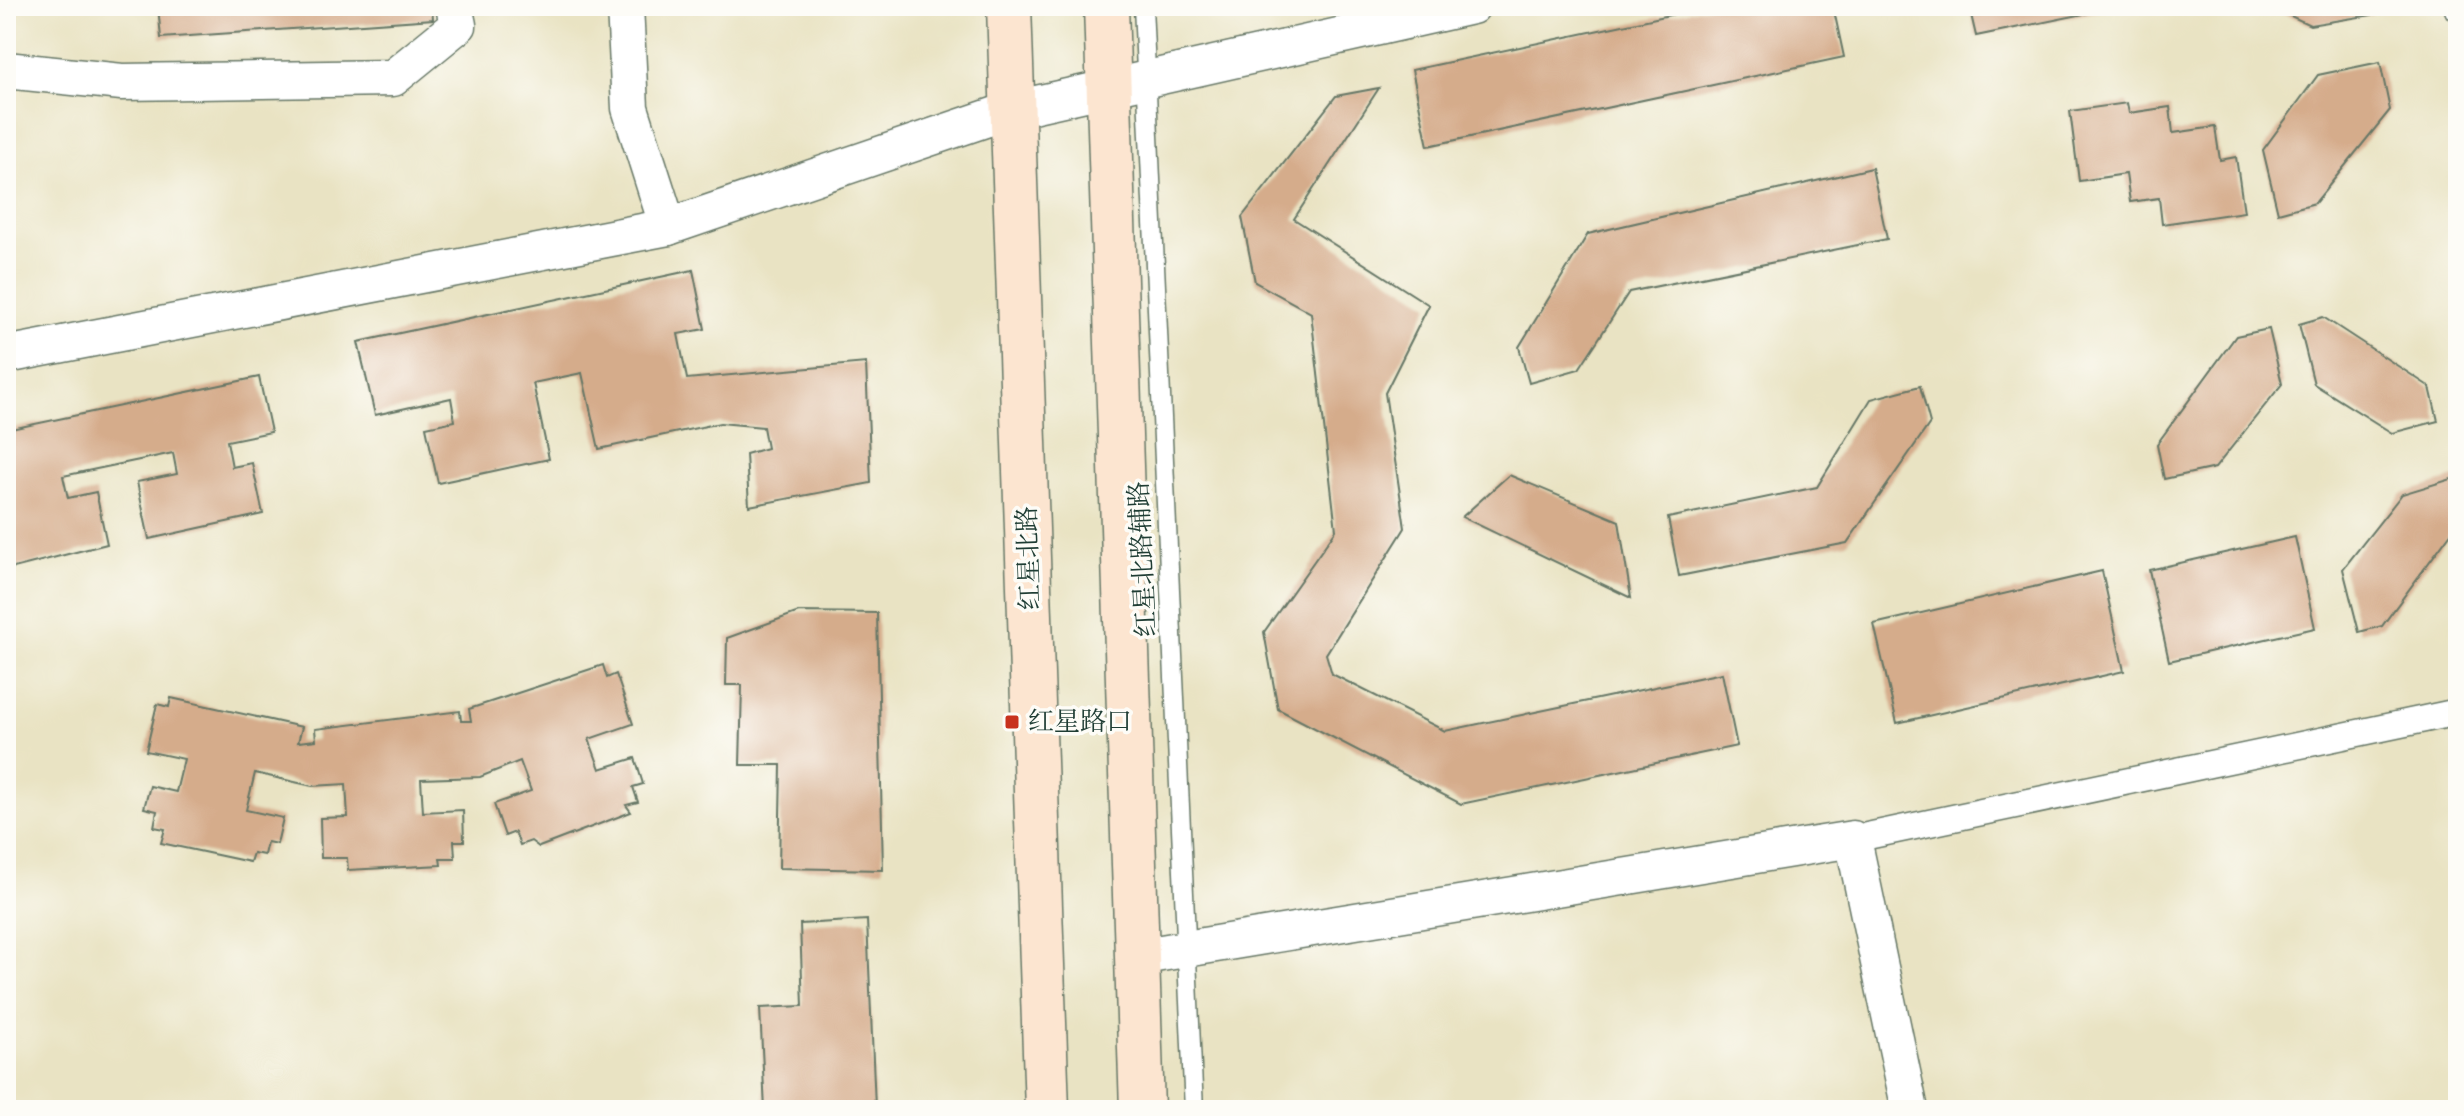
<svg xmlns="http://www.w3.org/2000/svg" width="2464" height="1116" font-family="'Libre Bodoni','Noto Serif SC',serif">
	<rect width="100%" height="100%" fill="#fdfcf7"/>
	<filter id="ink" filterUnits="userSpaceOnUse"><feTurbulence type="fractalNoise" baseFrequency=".0125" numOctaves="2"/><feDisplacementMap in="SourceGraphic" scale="16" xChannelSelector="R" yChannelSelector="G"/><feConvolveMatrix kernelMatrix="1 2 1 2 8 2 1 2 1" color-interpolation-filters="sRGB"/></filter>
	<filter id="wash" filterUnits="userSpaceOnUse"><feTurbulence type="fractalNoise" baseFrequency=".006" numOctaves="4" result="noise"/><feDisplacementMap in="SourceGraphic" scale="32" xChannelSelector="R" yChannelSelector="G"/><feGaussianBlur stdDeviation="1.8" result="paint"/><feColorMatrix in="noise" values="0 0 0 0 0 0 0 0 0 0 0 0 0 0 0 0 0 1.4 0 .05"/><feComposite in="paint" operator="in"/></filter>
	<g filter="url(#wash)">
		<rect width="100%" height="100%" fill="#e9e3c3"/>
		<g id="blocks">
			<g fill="#d5ac8b">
				<path d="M158,6H432L433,19L161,38Z"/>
				<path d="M1712,6H1833L1844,57L1428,146L1412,70Z"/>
				<path d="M1969,6H2118V7L1976,36Z"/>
				<path d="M2269,6H2371L2372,15L2310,25Z"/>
				<path d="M2380,62L2390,110L2315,203L2278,213L2263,150L2318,75Z"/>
				<path d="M1379,88L1294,219L1429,305L1385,393L1405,528L1326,654L1332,674L1445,731L1722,673L1737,746L1461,804L1278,709L1264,632L1336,530L1311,313L1255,282L1242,217L1336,96Z"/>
				<path d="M2127,103L2129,113L2170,107L2173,133L2215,127L2220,160L2236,157L2244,212L2162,224L2159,198L2130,202L2126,174L2079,181L2070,111Z"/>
				<path d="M1872,168L1887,239L1629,292L1579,369L1529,383L1519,347L1588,234Z"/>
				<path d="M693,270L705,329L678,334L687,379L866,363L871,483L749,506L746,454L767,448L763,427L720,423L599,449L582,373L533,383L549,459L438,483L426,427L455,421L451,398L375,415L358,342Z"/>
				<path d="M2323,317L2430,387L2438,421L2392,433L2314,384L2299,324Z"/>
				<path d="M2269,329L2282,384L2215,468L2164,479L2157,444L2236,336Z"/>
				<path d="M259,377L271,432L227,441L232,467L252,463L263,514L149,539L137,482L177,474L173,453L63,476L68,498L96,492L107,544L6,570V430Z"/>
				<path d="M1920,386L1930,423L1847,543L1679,576L1668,518L1817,487L1871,399Z"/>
				<path d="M1509,475L1619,521L1631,598L1462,517Z"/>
				<path d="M2458,477V523L2382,626L2359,632L2343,569L2402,494Z"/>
				<path d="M2295,537L2315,628L2169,661L2149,570Z"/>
				<path d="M2102,571L2124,671L1897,723L1874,624Z"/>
				<path d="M799,612L877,613L883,870L779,868L781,765H740L742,685H726L727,638Z"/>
				<path d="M603,665L607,678L616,674L633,724L589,739L600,769L635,758L643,784L633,787L638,802L626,805L631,812L539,847L531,841L520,845L515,832L505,836L494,804L531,791L520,761L480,777L421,779L423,812L463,810L464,841H454L455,858H440L441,865L348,870L347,858H321L320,818L348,817L346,784L312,786L255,773L246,810L283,818L277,844L267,842L264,855L253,853L250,862L161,843L165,829L154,827L157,811L144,808L150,786L176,792L184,759L146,751L157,704L169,707L171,698L302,727L298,742L316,740L315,729L460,711L461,721H471L469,709Z"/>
				<path d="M867,920L875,1107L765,1110L760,1008L803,1006L800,924Z"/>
			</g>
		</g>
	</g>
	<g filter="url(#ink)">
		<use href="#blocks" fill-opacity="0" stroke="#676" stroke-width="2"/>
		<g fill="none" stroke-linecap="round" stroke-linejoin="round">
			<g stroke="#676" stroke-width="21">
				<path id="service" d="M1143,6L1194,1110"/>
			</g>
			<g stroke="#676" stroke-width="29">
				<g id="pedestrian">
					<path d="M2457,6L2458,9"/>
					<path d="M1853,839L2458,712"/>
				</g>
			</g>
			<g stroke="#676" stroke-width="39">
				<g id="minor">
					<path d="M625,6L630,108L668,227"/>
					<path d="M6,70L122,82L393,78L458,25L454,6"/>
					<path d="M6,355L668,227L1014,109L1472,6"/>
					<path d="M1137,957L1853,839L1910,1110"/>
				</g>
			</g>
			<g stroke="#676" stroke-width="47">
				<g id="secondary">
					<path d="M1009,6L1047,1110"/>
					<path d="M1106,6L1142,1110"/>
				</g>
			</g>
			<use href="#service" stroke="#fff" stroke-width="18"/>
			<use href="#pedestrian" stroke="#fff" stroke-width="26"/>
			<use href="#minor" stroke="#fff" stroke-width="36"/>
			<use href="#secondary" stroke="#fce5d0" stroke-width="44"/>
		</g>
	</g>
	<rect fill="#c8321e" stroke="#fdfcf7" stroke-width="3" x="1004" y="714" width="16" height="16" rx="4"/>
	<g text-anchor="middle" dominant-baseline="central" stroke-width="7" stroke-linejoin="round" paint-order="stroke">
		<g font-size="26" fill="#1f3d34" stroke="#fdfcf7">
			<text transform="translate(1029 558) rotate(-92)">红星北路</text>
			<text transform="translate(1143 559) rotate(-93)">红星北路辅路</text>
		</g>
		<g font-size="26" fill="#1f3d34" stroke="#fdfcf7" text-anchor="start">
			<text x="1028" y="722">红星路口</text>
		</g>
	</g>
	<rect width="2464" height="1116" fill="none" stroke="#fdfcf7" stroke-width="32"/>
</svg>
